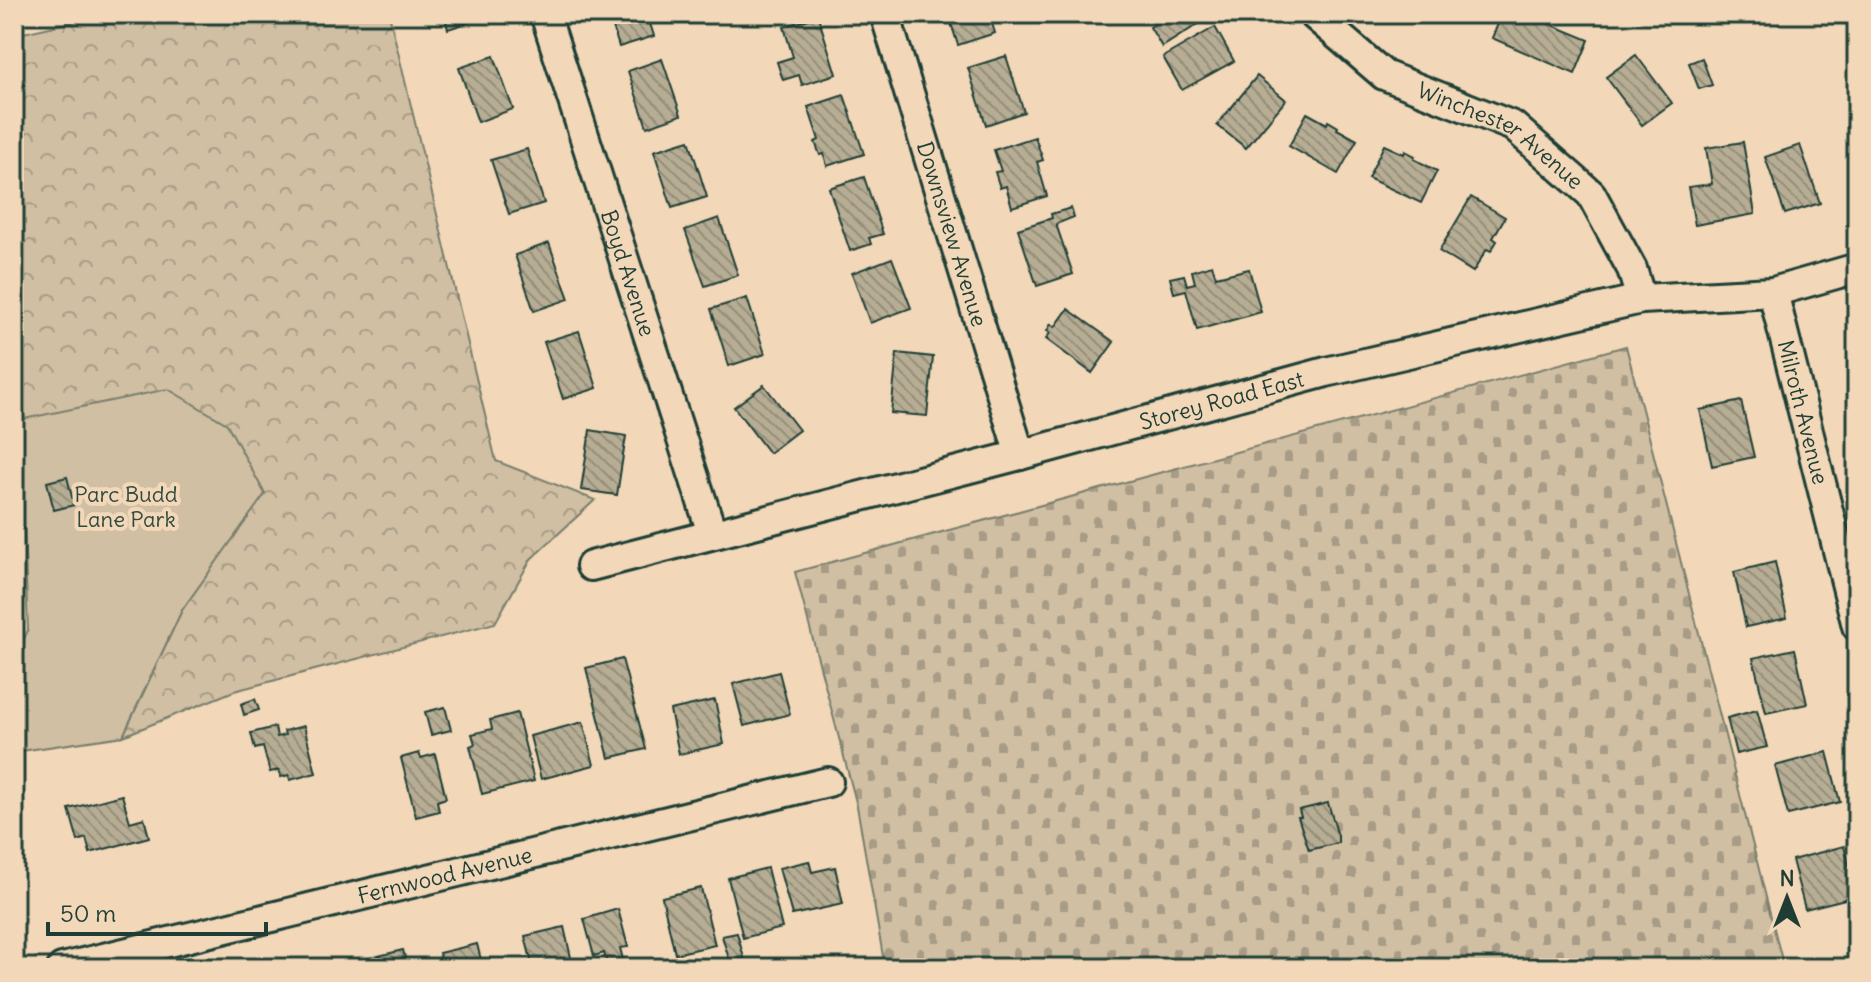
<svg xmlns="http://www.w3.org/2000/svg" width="1871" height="982" font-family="Delius,sans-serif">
	<defs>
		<pattern id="forest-crowns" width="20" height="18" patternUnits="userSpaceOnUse" patternTransform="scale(2)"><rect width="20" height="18" fill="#d0bfa3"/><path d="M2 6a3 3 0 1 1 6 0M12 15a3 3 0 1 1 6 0" fill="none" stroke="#a89c86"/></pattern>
		<pattern id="cemetery-stones" width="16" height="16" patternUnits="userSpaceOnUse" patternTransform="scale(2)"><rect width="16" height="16" fill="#d0bfa3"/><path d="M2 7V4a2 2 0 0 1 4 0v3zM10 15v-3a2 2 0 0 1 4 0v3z" fill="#a89c86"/></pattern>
		<pattern id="building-back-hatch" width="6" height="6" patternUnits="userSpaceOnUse" patternTransform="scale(2)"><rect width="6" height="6" fill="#b7ad94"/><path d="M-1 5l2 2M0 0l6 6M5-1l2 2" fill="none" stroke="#948e7a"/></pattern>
	</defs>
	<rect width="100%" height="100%" fill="#f2d8b9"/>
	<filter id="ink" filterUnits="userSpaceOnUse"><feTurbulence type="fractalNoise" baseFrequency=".0125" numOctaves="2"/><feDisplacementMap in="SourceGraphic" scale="16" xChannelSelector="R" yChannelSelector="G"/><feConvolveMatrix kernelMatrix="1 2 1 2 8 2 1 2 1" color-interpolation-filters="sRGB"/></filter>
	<g filter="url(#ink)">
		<path fill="url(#forest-crowns)" stroke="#787e6c" stroke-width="2" d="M108,14H389L496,461L595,500L531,559L495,623L234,691L123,736L182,610L264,494L14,421V224L23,222L14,182V35Z"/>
		<path fill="url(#cemetery-stones)" stroke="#787e6c" stroke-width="2" d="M1626,346L1784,968H885L857,806L795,572Z"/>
		<path fill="#d0bfa3" stroke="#787e6c" stroke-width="2" d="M168,389L227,424L265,494L182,610L123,736L14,752V660L28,630L24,529L14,516V421Z"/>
		<g fill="url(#building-back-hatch)" stroke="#1f3d34" stroke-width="2">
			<path d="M444,14H482L483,18L448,29Z"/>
			<path d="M609,14H647L654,36L619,47Z"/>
			<path d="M948,14H989L995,33L958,45Z"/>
			<path d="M1162,14H1214L1162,47L1150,27L1165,18Z"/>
			<path d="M1502,14H1526L1589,40L1575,74L1492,38Z"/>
			<path d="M818,16L836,74L802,85L799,75L783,80L777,62L793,57L784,27Z"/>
			<path d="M1215,27L1234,61L1182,90L1163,57Z"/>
			<path d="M1636,55L1672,103L1642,125L1606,77Z"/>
			<path d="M494,56L513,109L478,122L459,68Z"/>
			<path d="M1006,56L1024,112L986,125L968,68Z"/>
			<path d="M1702,58L1712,85L1699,89L1689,63Z"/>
			<path d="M662,59L681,115L647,127L628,71Z"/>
			<path d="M1257,76L1286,100L1246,148L1217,125Z"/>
			<path d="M844,95L864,154L827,166L824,154L820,155L815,142L819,140L808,107Z"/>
			<path d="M1307,113L1327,124L1328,121L1338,127L1337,129L1357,140L1338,174L1289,146Z"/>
			<path d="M1035,137L1043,160L1037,162L1047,196L1012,207L1006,186L1000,188L995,172L1001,171L994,150Z"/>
			<path d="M689,140L707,197L672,208L654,151Z"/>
			<path d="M1743,142L1755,214L1695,225L1688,187L1712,184L1706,148Z"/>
			<path d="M1384,145L1404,154L1405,151L1415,156L1414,159L1437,171L1421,203L1368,178Z"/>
			<path d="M1800,145L1820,203L1785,214L1765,157Z"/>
			<path d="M527,149L544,203L509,214L491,160Z"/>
			<path d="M864,177L883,234L869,238L871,244L850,251L829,188Z"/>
			<path d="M1471,197L1505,217L1493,238L1497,241L1491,251L1487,249L1473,272L1439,251Z"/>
			<path d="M1071,208L1074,217L1056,224L1073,274L1037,286L1018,229L1052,218L1051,214Z"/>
			<path d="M719,218L738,275L705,286L685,230Z"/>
			<path d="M549,243L569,299L534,311L515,255Z"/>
			<path d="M892,258L911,308L870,323L852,273Z"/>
			<path d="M1212,265L1216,277L1249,269L1261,312L1197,330L1186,290L1174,293L1170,278L1184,275L1187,285L1195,283L1192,271Z"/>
			<path d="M747,298L765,354L729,366L711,309Z"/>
			<path d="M1068,309L1114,342L1092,373L1046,339L1050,333L1047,331L1051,324L1055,327Z"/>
			<path d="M579,331L597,388L563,399L544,342Z"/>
			<path d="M897,353L933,357L927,416L891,413Z"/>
			<path d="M764,385L799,430L769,453L734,407Z"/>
			<path d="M1741,401L1754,457L1712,466L1700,410Z"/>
			<path d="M590,430L626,436L617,495L581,490Z"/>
			<path d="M67,477L74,505L54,510L47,482Z"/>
			<path d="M1775,562L1787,618L1746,627L1734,572Z"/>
			<path d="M1795,649L1807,704L1766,713L1753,658Z"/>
			<path d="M622,659L646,749L609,758L586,668Z"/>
			<path d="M779,672L790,714L744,726L733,684Z"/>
			<path d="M255,699L259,710L244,715L241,704Z"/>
			<path d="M715,700L724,744L679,754L670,710Z"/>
			<path d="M445,707L451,730L431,735L425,712Z"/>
			<path d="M1757,710L1767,747L1736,754L1727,718Z"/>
			<path d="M517,713L534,781L482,794L470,746L475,744L472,734L492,729L490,720Z"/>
			<path d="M583,722L594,765L541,779L530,736Z"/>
			<path d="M304,726L316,773L290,780L289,775L281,777L279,770L270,772L263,747L255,749L251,733L275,727L277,737L285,735L284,731Z"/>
			<path d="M1827,752L1840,802L1788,815L1775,766Z"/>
			<path d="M419,753L421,758L435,754L446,798L437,801L439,811L416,817L401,758Z"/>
			<path d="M122,795L130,822L144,818L149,837L90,853L86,838L78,841L69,809Z"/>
			<path d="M1328,803L1338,836V843L1309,850L1298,817H1301L1299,810Z"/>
			<path d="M1844,846L1857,896L1805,909L1792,860Z"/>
			<path d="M809,861L812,872L835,867L843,904L792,915L779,868Z"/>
			<path d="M767,868L782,928L743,938L728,878Z"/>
			<path d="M701,888L715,945L675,954L662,897Z"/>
			<path d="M618,909L628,947L620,948L624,963L608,967L604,953L594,956L584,919Z"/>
			<path d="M564,927L572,962L547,968H533L525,936Z"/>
			<path d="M737,933L744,958L730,962L722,936Z"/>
			<path d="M477,944L483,968H443L439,953Z"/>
			<path d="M403,950L408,968H372L370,958Z"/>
		</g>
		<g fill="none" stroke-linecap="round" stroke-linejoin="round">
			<g stroke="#1f3d34" stroke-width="34">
				<g id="minor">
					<path id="s1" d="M545,14L712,533"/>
					<path id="s2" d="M885,14L1020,455"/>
					<path id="s3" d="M1313,14L1384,75L1513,126L1591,194L1632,269L1641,299"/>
					<path id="s4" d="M1773,292L1857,626"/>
					<path id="s5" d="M591,566L1020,455L1326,372L1641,299L1773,292L1857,268"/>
					<path id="s6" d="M62,968L828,782"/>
				</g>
			</g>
			<use href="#minor" stroke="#f2d8b9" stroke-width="28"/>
		</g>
	</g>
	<g text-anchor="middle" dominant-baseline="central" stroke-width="8" stroke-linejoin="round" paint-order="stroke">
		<g font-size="22" fill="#1f3d34" stroke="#f2d8b9">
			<text stroke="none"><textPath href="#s3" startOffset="226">Winchester Avenue</textPath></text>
			<text stroke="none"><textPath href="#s2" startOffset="230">Downsview Avenue</textPath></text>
			<text stroke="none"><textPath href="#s1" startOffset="272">Boyd Avenue</textPath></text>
			<text stroke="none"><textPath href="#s5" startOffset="652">Storey Road East</textPath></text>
			<text stroke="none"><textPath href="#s4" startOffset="124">Milroth Avenue</textPath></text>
			<text stroke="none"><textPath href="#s6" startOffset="394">Fernwood Avenue</textPath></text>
		</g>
		<g font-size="22" fill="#314a3f" stroke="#f2d8b9">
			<text x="126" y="494">Parc Budd<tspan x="126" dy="25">Lane Park</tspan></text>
		</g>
	</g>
	<rect width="1871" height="982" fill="none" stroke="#f2d8b9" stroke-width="48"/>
	<rect x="24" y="24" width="1823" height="934" fill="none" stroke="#1f3d34" stroke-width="3" filter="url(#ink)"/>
	<g transform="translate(1787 898)" stroke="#f2d8b9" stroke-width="6" paint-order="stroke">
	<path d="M0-6L14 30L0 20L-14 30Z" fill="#1f3d34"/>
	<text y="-12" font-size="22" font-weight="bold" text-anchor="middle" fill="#1f3d34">N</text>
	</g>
	<path d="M48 922v12h218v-12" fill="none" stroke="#1f3d34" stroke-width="4"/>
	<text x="60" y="922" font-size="24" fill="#1f3d34" stroke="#f2d8b9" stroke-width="6" paint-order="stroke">50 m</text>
</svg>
